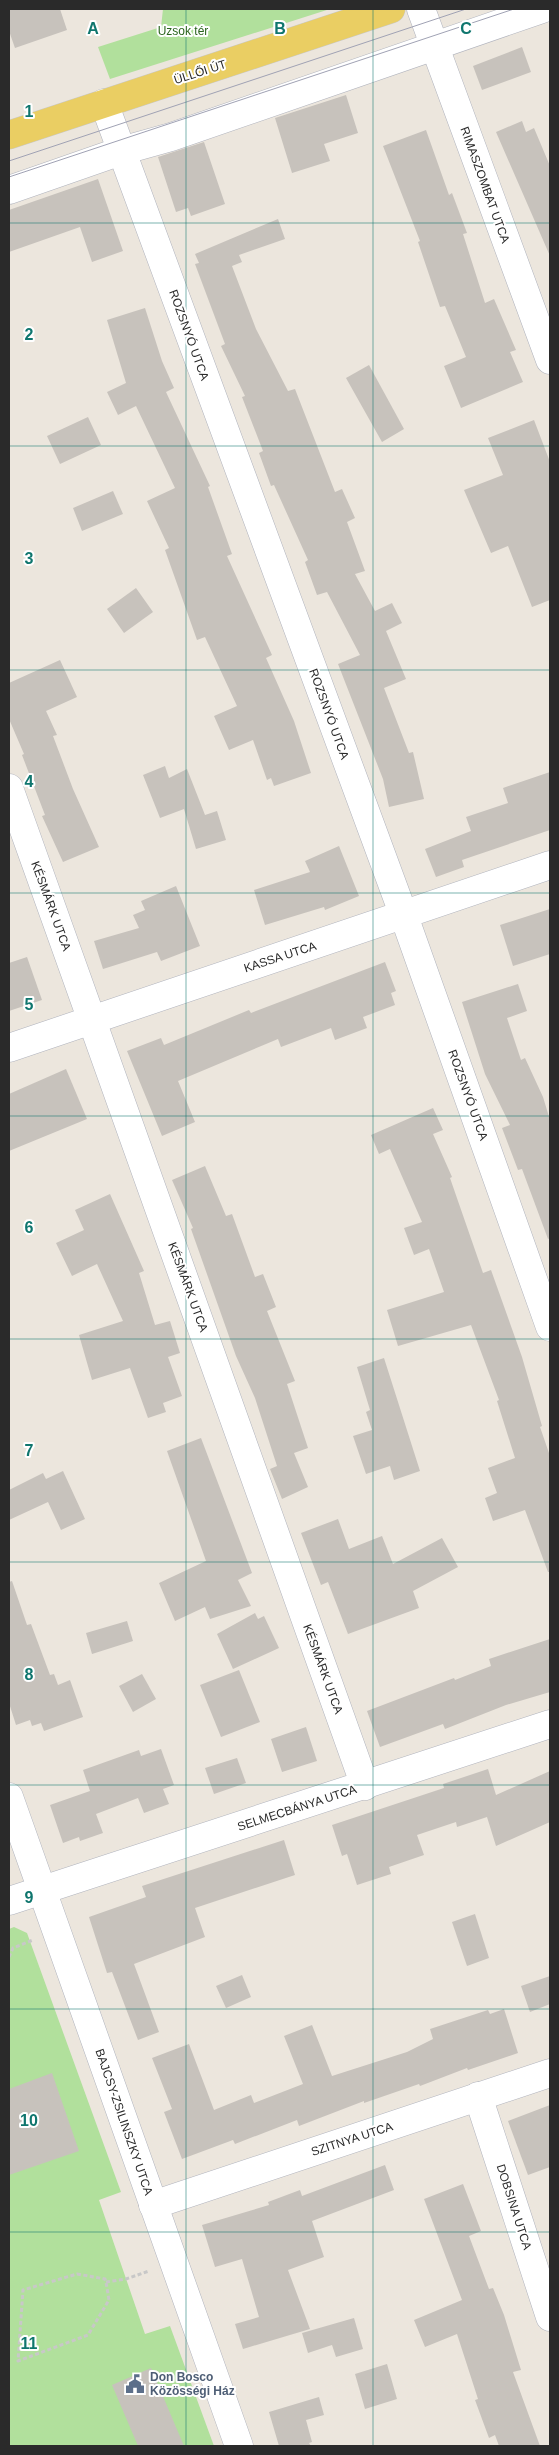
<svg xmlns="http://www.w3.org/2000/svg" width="559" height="2455" font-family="Helvetica,sans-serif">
	<rect width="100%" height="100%" fill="#ece6dd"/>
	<g fill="#b1e09c">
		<path d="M163,9H330L110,79L98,47L161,27Z"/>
		<path d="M14,1927L27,1933L121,2192L99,2200L145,2334L170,2326L214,2446H9V1929Z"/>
	</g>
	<g fill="#c7c2bc">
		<path d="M9,9H60L67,30L15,48L9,31Z"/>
		<path d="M522,47L531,72L482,90L473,66Z"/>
		<path d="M346,95L358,133L324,144L330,161L292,173L275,118Z"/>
		<path d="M522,121L526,132L534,128L550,166V256L496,132Z"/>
		<path d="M426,130L449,195L452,193L467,233L463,234L485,303L494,299L516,350L510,352L523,382L461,408L444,366L466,357L445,306L440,307L418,242L420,241L383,146Z"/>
		<path d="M204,142L225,204L191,216L188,208L176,212L158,157Z"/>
		<path d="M98,179L123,251L92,262L80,227L9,252V210Z"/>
		<path d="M278,219L285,239L239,255L242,262L232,266L256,329L288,391L295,389L335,492L342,489L355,518L347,522L365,571L355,574L375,611L392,603L402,623L386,631L406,679L384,688L409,753L413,752L424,799L389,807L383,779L338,664L360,655L327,592L317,595L305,562L308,560L274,485L271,486L259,453L263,451L242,397L245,396L221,346L225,344L195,264L199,263L195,254Z"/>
		<path d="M145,308L162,361L174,388L166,392L210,486L208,487L232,554L227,556L272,655L266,658L294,721L311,773L274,786L271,778L267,780L253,740L229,750L214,716L237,706L205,637L197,640L165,550L169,548L147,501L175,488L136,406L118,415L107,392L126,383L107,320Z"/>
		<path d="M369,365L404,429L382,442L346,378Z"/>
		<path d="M88,417L101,445L60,464L47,436Z"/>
		<path d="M534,420L550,462V600L532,607L508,546L491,553L464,490L503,475L488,438Z"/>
		<path d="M113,491L123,514L82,531L73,508Z"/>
		<path d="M136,588L153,612L124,633L107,609Z"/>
		<path d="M60,660L77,697L46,711L57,735L53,736L73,789L99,847L63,862L42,816L45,815L22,755L24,754L9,719V683Z"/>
		<path d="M165,766L169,778L187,769L205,815L217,811L226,840L196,849L184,809L160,818L143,775Z"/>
		<path d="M550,772V830L462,860L464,867L436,877L425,849L471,831L466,817L508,803L503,788Z"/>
		<path d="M339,846L359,896L325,910L324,907L265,925L254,890L310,872L305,861Z"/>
		<path d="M176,886L200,946L161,961L157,952L103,969L94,941L139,928L133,915L145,910L141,901Z"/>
		<path d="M550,909V954L513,966L500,925Z"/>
		<path d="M27,957L42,1000L9,1011V963Z"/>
		<path d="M385,962L396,991L391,993L395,1005L363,1017L367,1028L335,1040L331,1028L281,1047L278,1039L178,1081L195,1122L162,1136L127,1051L161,1038L164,1045L249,1010L251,1013Z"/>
		<path d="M518,984L527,1011L507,1018L521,1060L525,1058L543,1097L550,1120V1238L548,1239L522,1169L518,1170L502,1128L510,1125L485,1074L462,1002Z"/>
		<path d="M66,1069L87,1119L9,1151V1094Z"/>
		<path d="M433,1108L443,1130L433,1134L452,1177L450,1178L483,1273L491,1270L522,1357L542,1426L540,1427L550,1456V1572H548L525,1510L493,1521L485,1498L497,1493L488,1468L515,1458L497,1401L499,1400L471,1325L398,1346L387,1310L444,1292L429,1249L414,1255L404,1228L422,1222L390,1149L379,1154L371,1135Z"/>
		<path d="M205,1166L226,1216L232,1214L255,1277L263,1274L276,1307L267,1311L295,1381L287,1384L308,1448L294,1453L308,1487L282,1499L270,1469L277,1466L255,1398L236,1356L191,1229L193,1228L172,1180Z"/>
		<path d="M110,1194L144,1271L139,1273L155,1325L170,1321L180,1353L168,1357L182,1396L163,1403L166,1412L148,1418L130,1368L92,1380L79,1335L123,1321L97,1264L72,1276L56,1243L84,1230L75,1210Z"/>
		<path d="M384,1358L420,1471L394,1480L390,1466L366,1474L353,1436L372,1430L366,1412L370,1410L357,1367Z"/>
		<path d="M201,1438L252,1573L238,1580L251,1606L210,1619L205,1607L175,1621L159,1583L206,1561L167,1451Z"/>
		<path d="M63,1471L85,1519L61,1530L48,1502L9,1520V1490L43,1473L46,1479Z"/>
		<path d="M338,1519L349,1549L382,1536L393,1564L442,1538L458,1567L413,1591L419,1608L348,1634L328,1582L321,1585L301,1533Z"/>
		<path d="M12,1581L27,1625L31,1624L50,1675L54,1674L58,1685L70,1680L83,1717L44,1731L41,1723L32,1726L30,1720L16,1725L9,1703V1582Z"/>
		<path d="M255,1613L258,1619L264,1616L279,1648L233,1669L217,1634Z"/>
		<path d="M127,1621L133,1641L92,1654L86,1633Z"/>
		<path d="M550,1639V1692L506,1705L445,1729L443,1724L380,1747L367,1711L454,1678L455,1680L491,1666L489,1659Z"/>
		<path d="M239,1670L260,1722L221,1737L200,1685Z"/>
		<path d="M142,1674L156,1699L133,1712L119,1686Z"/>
		<path d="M306,1727L317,1761L282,1772L271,1739Z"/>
		<path d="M161,1749L174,1785L163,1789L169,1804L144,1813L138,1798L96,1814L103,1833L80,1841L79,1837L63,1843L50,1805L90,1791L83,1770L139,1750L141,1756Z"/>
		<path d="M237,1758L246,1783L214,1794L205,1768Z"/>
		<path d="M488,1769L496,1795L550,1771V1822L496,1846L487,1817L457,1827L456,1822L417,1835L424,1855L389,1867L391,1874L357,1885L347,1854L342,1856L332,1825L444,1788L443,1784Z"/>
		<path d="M284,1840L295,1875L195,1908L205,1937L134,1964L159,2032L138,2040L112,1972L107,1973L89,1917L146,1897L142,1886Z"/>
		<path d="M475,1914L489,1958L467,1966L452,1922Z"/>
		<path d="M242,1975L251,1997L226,2008L216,1986Z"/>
		<path d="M550,1976V2004L530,2012L521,1986Z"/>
		<path d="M504,2009L518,2053L468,2070L467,2068L420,2086L419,2084L364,2103V2101L299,2126L297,2120L235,2144L233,2140L182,2159L164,2112L172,2109L152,2058L189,2044L214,2110L251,2095L254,2103L303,2084L284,2036L312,2025L332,2076L407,2052L433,2039L430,2029L488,2010L490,2014Z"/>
		<path d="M52,2073L79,2151L9,2175V2089Z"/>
		<path d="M550,2105V2167L528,2175L508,2121Z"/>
		<path d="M385,2165L394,2190L312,2221L324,2257L288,2270L310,2329L243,2349L235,2324L259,2317L242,2259L215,2267L202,2225L269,2205L268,2202L300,2190L302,2196Z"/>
		<path d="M463,2184L481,2231L469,2236L489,2289L493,2288L504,2315L521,2370L513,2372L540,2446H499L495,2435L489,2438L475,2400L478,2399L457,2334L425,2347L414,2320L462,2300L424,2199Z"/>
		<path d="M354,2318L363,2349L336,2357L332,2345L308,2353L302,2333Z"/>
		<path d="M387,2364L397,2399L365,2409L355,2374Z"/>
		<path d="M151,2368L184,2446H138L112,2385Z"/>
		<path d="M319,2397L324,2415L306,2420L312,2442L309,2443L311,2446H279L269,2412Z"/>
	</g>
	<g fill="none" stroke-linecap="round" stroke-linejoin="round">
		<g stroke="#b0b3bd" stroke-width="29">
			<g id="minor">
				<path d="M421,9L550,360"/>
				<path d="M104,103L404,916L550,1327"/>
				<path d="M9,190L121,151L171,137L542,9"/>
				<path d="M9,788L365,1786"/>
				<path d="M9,1048L550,865"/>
				<path d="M9,1797L239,2446"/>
				<path d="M9,1901L550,1724"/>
				<path d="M478,2096L550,2317"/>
				<path d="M153,2205L550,2073"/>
			</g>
		</g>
		<g stroke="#c8c8c8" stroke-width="29">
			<path id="major" d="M9,135L391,9"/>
		</g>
		<g stroke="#c8c8c8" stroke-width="3" stroke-dasharray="4 2.5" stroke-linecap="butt">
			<path d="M9,1957L13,1948L33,1940"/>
			<path d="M77,2274L105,2279L106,2282L109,2300L88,2335L18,2361L23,2290Z"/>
			<path d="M106,2282L126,2279L149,2271"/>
		</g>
		<use href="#minor" stroke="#fff" stroke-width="28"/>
		<use href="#major" stroke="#eace63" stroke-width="28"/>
		<g stroke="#a0a2b4" stroke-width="1">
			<path d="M9,161L466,9"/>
			<path d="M9,177L514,9"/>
		</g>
	</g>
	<path fill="none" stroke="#0f766e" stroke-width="1" stroke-opacity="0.55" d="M186,9V2446M373,9V2446M9,223H550M9,446H550M9,670H550M9,893H550M9,1116H550M9,1339H550M9,1562H550M9,1785H550M9,2009H550M9,2232H550"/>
	<defs>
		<g id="civic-bare" transform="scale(1.5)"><path d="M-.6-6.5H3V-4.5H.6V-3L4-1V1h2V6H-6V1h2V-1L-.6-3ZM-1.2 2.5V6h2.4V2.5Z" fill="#5c6f8a" stroke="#fff" stroke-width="2.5" paint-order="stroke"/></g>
	</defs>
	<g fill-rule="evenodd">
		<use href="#civic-bare" x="135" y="2384"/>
	</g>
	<g text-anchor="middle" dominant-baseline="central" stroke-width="4" stroke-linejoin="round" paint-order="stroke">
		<g font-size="12" fill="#2a641d" stroke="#fff">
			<text x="183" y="31">Uzsok tér</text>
		</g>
		<g font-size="12" fill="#2a2a2a" stroke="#fff">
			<text transform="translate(200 72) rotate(-18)">ÜLLŐI ÚT</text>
			<text transform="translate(485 185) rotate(70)">RIMASZOMBAT UTCA</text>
			<text transform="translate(189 335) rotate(70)">ROZSNYÓ UTCA</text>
			<text transform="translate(329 714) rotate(70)">ROZSNYÓ UTCA</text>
			<text transform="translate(51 906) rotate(70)">KÉSMÁRK UTCA</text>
			<text transform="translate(280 957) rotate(-18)">KASSA UTCA</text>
			<text transform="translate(468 1095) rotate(70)">ROZSNYÓ UTCA</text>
			<text transform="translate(188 1287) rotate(70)">KÉSMÁRK UTCA</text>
			<text transform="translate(323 1669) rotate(70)">KÉSMÁRK UTCA</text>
			<text transform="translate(297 1808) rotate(-18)">SELMECBÁNYA UTCA</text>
			<text transform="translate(124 2122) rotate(71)">BAJCSY-ZSILINSZKY UTCA</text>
			<text transform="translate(352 2139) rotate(-18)">SZITNYA UTCA</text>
			<text transform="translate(514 2207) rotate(72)">DOBSINA UTCA</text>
		</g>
		<g font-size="12" font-weight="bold" fill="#4e5e75" stroke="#fff" text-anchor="start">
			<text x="150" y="2377">Don Bosco<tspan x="150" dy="14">Közösségi Ház</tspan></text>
		</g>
	</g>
	<g font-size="16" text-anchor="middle" font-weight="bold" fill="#0f766e" stroke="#fff" stroke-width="4" stroke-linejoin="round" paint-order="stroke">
		<text x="93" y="34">A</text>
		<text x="280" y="34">B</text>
		<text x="466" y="34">C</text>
		<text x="29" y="117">1</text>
		<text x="29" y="340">2</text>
		<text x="29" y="564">3</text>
		<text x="29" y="787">4</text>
		<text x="29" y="1010">5</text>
		<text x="29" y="1233">6</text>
		<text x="29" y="1456">7</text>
		<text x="29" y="1680">8</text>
		<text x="29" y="1903">9</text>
		<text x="29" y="2126">10</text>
		<text x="29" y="2349">11</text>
	</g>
	<rect width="559" height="2455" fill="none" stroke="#2a2a2a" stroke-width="20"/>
</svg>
